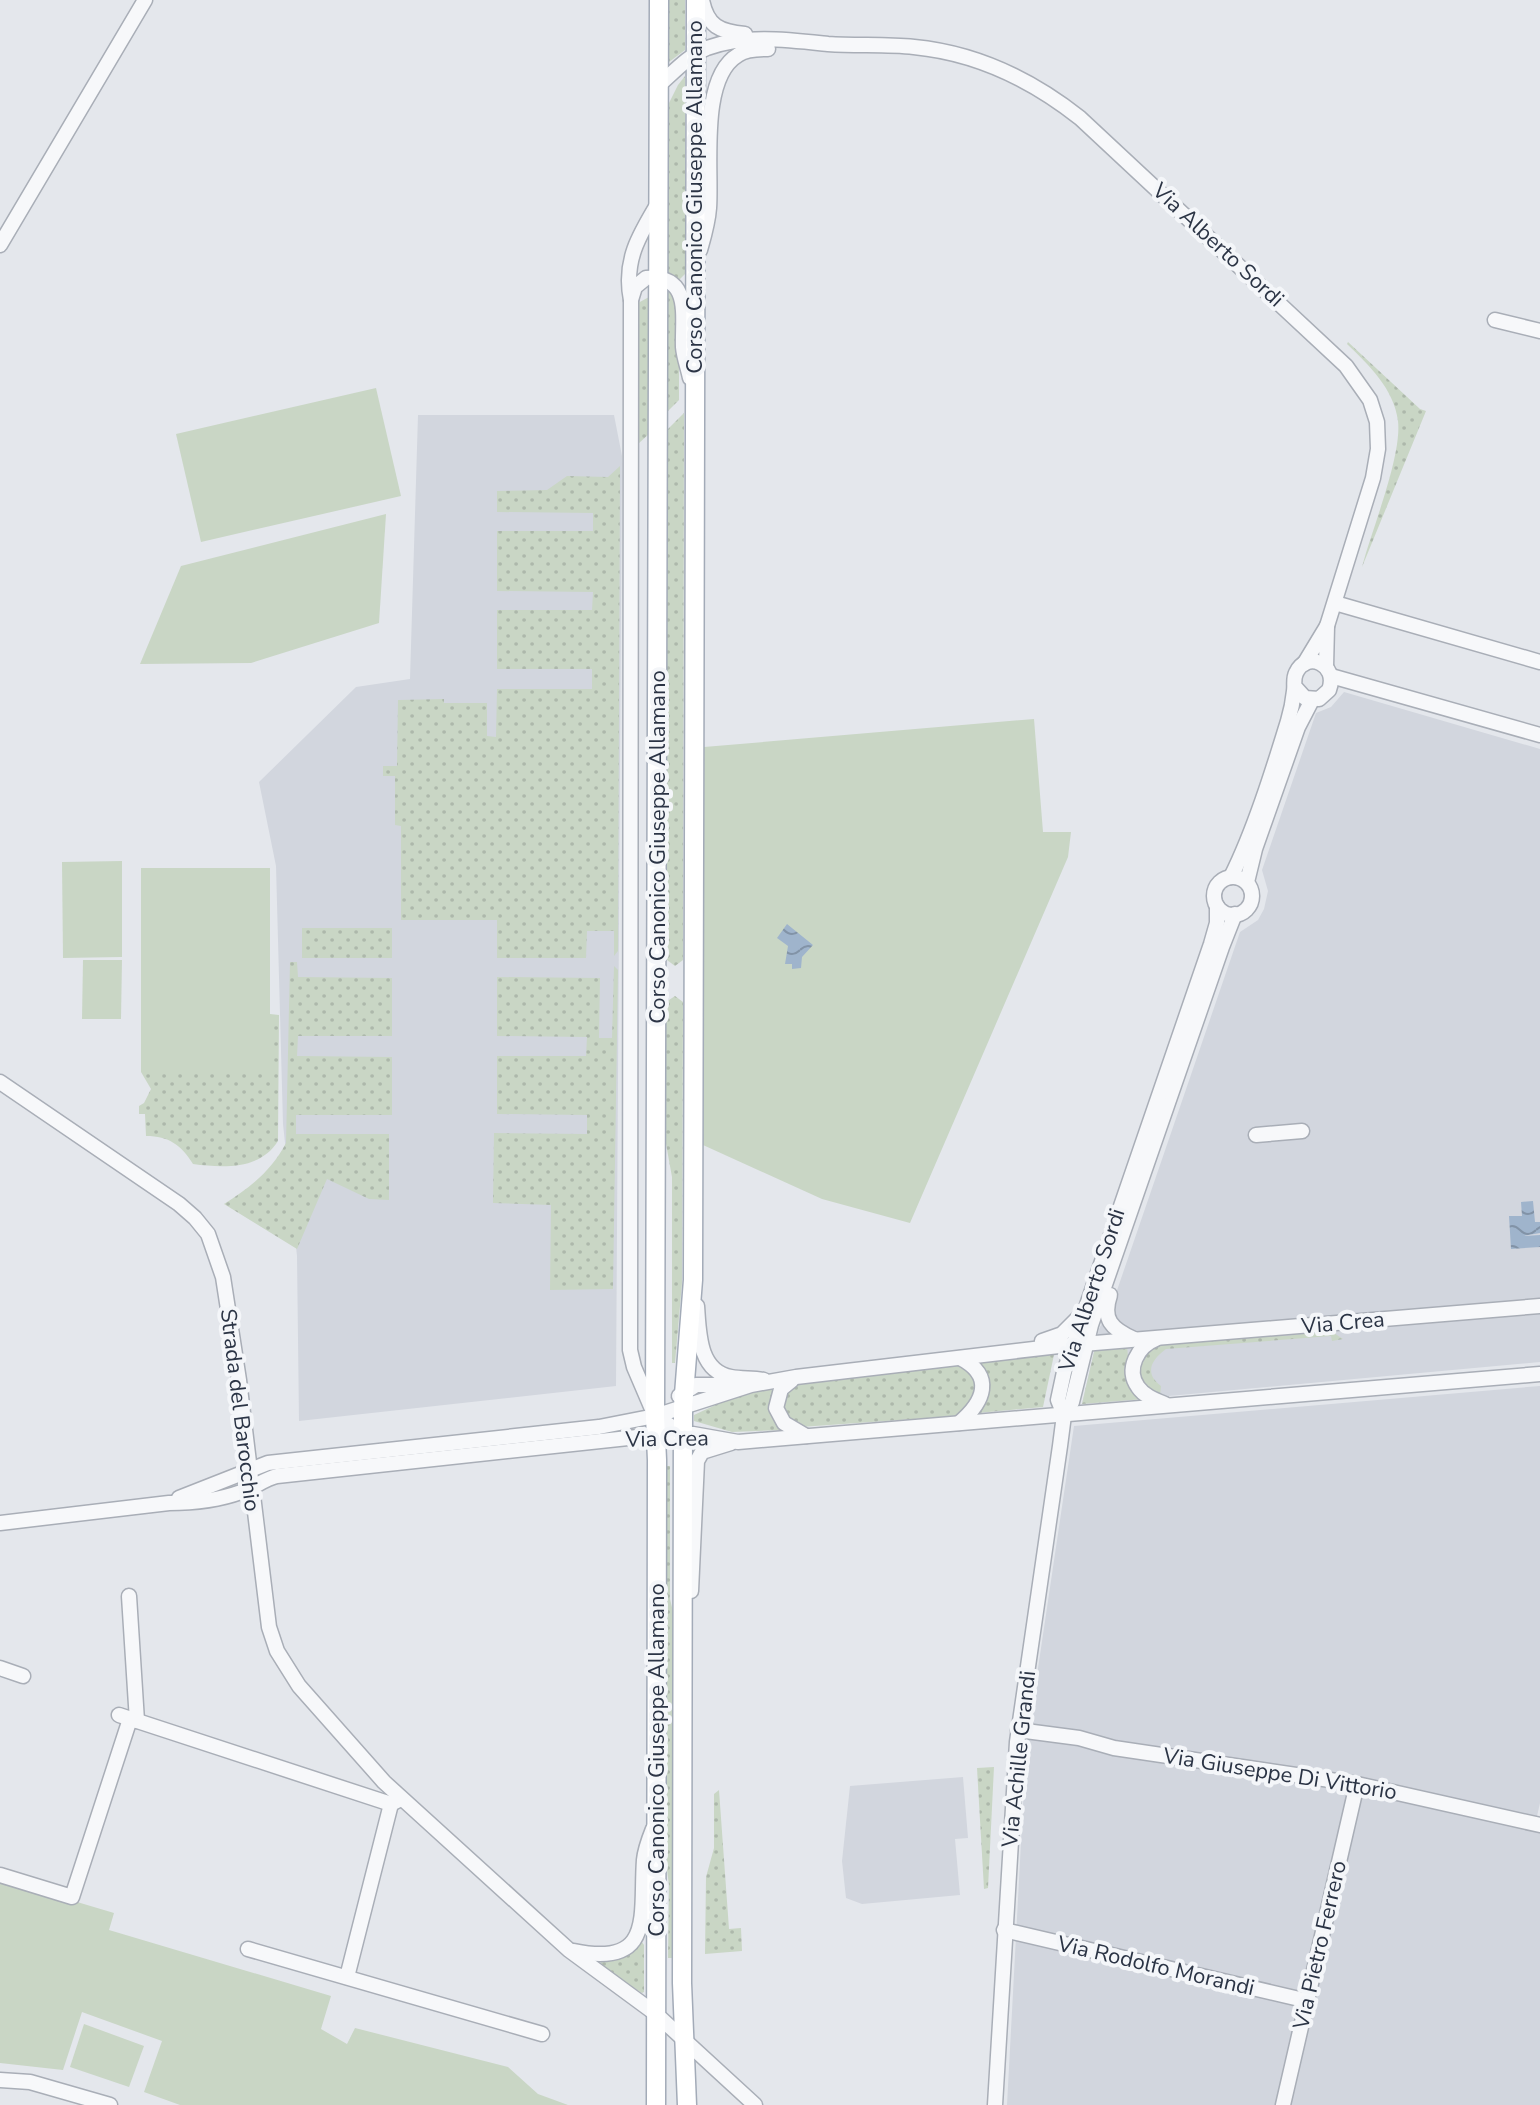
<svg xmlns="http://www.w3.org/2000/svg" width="1540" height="2105" font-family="'Nunito Sans',sans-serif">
	<defs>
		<pattern id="grass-dots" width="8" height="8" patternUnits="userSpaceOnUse" patternTransform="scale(2)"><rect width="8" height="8" fill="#c9d6c5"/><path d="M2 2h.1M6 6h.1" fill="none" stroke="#adb8ab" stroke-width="1.8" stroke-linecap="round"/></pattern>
		<pattern id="water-waves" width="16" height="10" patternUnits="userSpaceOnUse" patternTransform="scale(2)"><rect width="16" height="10" fill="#9fb4cc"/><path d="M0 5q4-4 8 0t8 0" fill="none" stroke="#8293a7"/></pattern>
	</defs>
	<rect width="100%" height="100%" fill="#e4e7ec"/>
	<g fill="#d2d6de">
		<path d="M418,415H614L622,456L616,1386L299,1421L297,1256L283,1124L276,866L259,782L356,687L410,679Z"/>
		<path d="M1344,692L1540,749V1362L1082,1404L1099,1329L1113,1302L1240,932L1258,920L1264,909L1268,891L1262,870L1316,713L1331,707Z"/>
		<path d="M1540,1386V1803L1535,1825L1540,1827V2105H1007L1026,1749L1074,1426Z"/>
		<path d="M963,1777L968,1838L955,1839L960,1895L862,1904L846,1898L842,1861L850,1786Z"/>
	</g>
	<g fill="url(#grass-dots)">
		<path d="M669,0H685V50L669,62Z"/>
		<path d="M685,76V274L679,280L668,273V105L678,85Z"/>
		<path d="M668,287L679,302V400L667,412Z"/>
		<path d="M649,297V434L638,444V303Z"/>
		<path d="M1348,342L1420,409L1426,411L1362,567C1372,529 1402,456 1398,421C1394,389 1369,365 1347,344Z"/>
		<path d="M684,413L683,960L675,966L667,960V430Z"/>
		<path d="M620,466L618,951L614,956V931H587L586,958H497V920H401V826L395,825V776H383V766H397L398,700L444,699V703H487V736L496,737L497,689H592V669H497V610H592L593,592L497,591V531H593V513L497,512V491L547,490L567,476L608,477Z"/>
		<rect x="302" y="928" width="90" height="30"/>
		<path d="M290,962H297L298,977L392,978V1036H298L297,1056L392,1057V1115H296V1134H389V1200L369,1199L327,1179L297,1249L224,1204C250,1188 272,1170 286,1143Z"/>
		<path d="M614,966L618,970L613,1289L550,1290L551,1205L493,1203L494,1133L587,1134V1115L497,1114V1056H586L587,1037L497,1036V977L600,978L599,1038H612Z"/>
		<path d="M675,996L683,1002L682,1283L675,1363H672V1177L666,1144V1002Z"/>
		<path d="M270,1014L279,1015L278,1141C260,1170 223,1168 193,1164C181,1145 169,1136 146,1136L145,1114H139V1106L144,1103L151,1089L141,1072H269Z"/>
		<path d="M1331,1331L1343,1339L1332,1341L1331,1336L1166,1349C1151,1360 1144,1373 1161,1386L1160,1397C1156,1394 1147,1389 1143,1385C1131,1370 1146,1351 1157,1342L1273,1332L1284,1336Z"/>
		<path d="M1127,1345L1130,1382L1144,1399L1082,1404L1095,1348Z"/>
		<path d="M1055,1350L1043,1407L978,1413L986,1398L974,1361Z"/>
		<path d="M952,1363C966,1367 974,1375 977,1389L964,1412L956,1416L801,1427L786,1420L781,1398L794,1383Z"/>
		<path d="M780,1384L785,1430L732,1432L694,1421V1415L739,1394Z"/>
		<path d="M665,1466H670V1599L676,1624L675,1958H668L669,1885L665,1854Z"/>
		<path d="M994,1767L988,1888L984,1889L977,1768Z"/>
		<path d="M719,1790L729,1929L741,1928L742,1951L705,1954L706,1877L714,1848V1794Z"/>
		<path d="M637,1942H642L644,1945V1992L642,1993L602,1968L600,1964L602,1960Z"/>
	</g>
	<g fill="#c9d6c5">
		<path d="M376,388L401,496L201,542L176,434Z"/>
		<path d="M386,514L379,623L251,663L140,664L181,566Z"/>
		<path d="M1034,719L1043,832H1071L1068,857L910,1223L822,1199L703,1145L704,747Z"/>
		<path d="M122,861V957L63,958L62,862Z"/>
		<rect x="141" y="868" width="129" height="204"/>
		<path d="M83,960H122L121,1019H82Z"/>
		<path d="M0,1879L114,1913L109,1930L331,1996L321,2029L347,2044L355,2028L508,2067L538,2094L568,2105H180L144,2092L162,2041L82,2012L63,2070L0,2063Z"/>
		<path d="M84,2024L144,2046L129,2087L70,2067Z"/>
	</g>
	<g fill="url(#water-waves)">
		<path d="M787,924L813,945L802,957L801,968L792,969V964H785L788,946L777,938Z"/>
		<path d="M1533,1201L1535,1222H1540V1233L1523,1236L1540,1235V1247L1511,1249L1509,1216H1522L1521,1202Z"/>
	</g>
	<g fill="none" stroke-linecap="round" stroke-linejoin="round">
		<g stroke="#a9aeb7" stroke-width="17">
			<g id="minor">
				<path d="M702,0C707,26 720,32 745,34"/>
				<path d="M659,85C674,72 688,56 707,48C744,34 791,40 828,44C857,46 886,44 914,47C976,53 1032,80 1080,118L1346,366L1370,400L1377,422L1378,449L1373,478L1327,626"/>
				<path d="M659,202C639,235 623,261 631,300L630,1350L634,1367L655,1416L683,1434"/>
				<path d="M0,245L145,0"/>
				<path d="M700,250C704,236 708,223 709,208C712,169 699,78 738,55C746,49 758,49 768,49"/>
				<path d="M631,300L635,287L646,278C692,275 682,315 683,347C684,358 688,368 690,378"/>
				<path d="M1495,320L1540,331"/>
				<path d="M1335,603L1540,662"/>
				<path d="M1304,664L1327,626L1326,667"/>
				<path d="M1331,676L1540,735"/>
				<path d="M1231,877C1254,831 1273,770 1288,721C1291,711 1293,701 1294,691C1295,685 1293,679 1296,673C1306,650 1339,664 1329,690L1319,699L1305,698L1295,687"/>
				<circle cx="1233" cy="896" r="19"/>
				<path d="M1247,882L1255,849L1298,727L1312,700"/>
				<path d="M0,1082L179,1204L195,1218L208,1234L223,1277L239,1380L269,1627L277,1651L299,1686L384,1782L569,1950L656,2014L755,2105"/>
				<path d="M1256,1135L1302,1131"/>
				<path d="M1110,1295C1102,1319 1111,1329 1134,1339"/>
				<path d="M697,1306C699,1331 698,1371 731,1377C742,1379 753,1378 764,1380"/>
				<path d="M1156,1339C1138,1346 1125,1369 1138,1387C1144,1396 1155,1400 1165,1404"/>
				<path d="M1042,1341L1062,1334L1080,1316"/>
				<path d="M792,1380L781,1389L776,1408L784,1423L806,1436"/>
				<path d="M679,1396L696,1385H739"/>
				<path d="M1064,1415L1072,1402L1091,1325L1222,947L1235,914"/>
				<path d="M959,1423C984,1402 995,1376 960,1358"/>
				<path d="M179,1498L268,1463L599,1427L655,1416L751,1385L796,1377L1059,1346L1540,1306"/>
				<path d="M0,1523L169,1503C193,1503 219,1500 241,1492C254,1488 264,1479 277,1476L656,1435L693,1434L738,1442L1540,1374"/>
				<path d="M691,1591L697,1461L702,1452L731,1443"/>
				<path d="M129,1596L137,1721"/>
				<path d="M0,1668L23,1676"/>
				<path d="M119,1715L391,1804L401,1799"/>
				<path d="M1018,1730L1079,1738L1114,1748L1357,1784L1540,1825"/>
				<path d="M0,1875L72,1897L130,1719"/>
				<path d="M1004,1930L1308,2001"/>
				<path d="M248,1949L542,2034"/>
				<path d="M574,1951C655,1968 640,1914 644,1860C645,1849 649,1839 653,1829"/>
				<path d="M347,1977L391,1804"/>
				<path d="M0,2080L30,2082L110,2105"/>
				<path d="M995,2105L1017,1742L1060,1446L1064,1415L1058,1400L1064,1372L1211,944L1217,923V906"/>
				<path d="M1283,2105L1357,1784"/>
			</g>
		</g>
		<g stroke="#a3abb8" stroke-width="21">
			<g id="major">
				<path d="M656,2105L657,1460L655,1416L659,0"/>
				<path d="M687,2105L682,1983L683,1407L693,1280L696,0"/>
			</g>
		</g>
		<use href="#minor" stroke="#f7f8fa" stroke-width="14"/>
		<use href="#major" stroke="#fff" stroke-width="18"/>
	</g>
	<g text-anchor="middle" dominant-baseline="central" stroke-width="8" stroke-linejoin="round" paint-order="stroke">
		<g font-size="22" fill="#2b3445" stroke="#f4f6f9">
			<text transform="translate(695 197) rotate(-90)">Corso Canonico Giuseppe Allamano</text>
			<text transform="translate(1218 245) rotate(43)">Via Alberto Sordi</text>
			<text transform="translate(658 847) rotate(-90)">Corso Canonico Giuseppe Allamano</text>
			<text transform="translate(1092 1290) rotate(-72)">Via Alberto Sordi</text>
			<text transform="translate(1343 1323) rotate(-5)">Via Crea</text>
			<text transform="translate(240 1410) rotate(83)">Strada del Barocchio</text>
			<text transform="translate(667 1439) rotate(-1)">Via Crea</text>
			<text transform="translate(1019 1759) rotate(-84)">Via Achille Grandi</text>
			<text transform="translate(657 1760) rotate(-90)">Corso Canonico Giuseppe Allamano</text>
			<text transform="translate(1280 1774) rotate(9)">Via Giuseppe Di Vittorio</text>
			<text transform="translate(1320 1945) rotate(-77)">Via Pietro Ferrero</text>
			<text transform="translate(1156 1966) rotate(13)">Via Rodolfo Morandi</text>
		</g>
	</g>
</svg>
